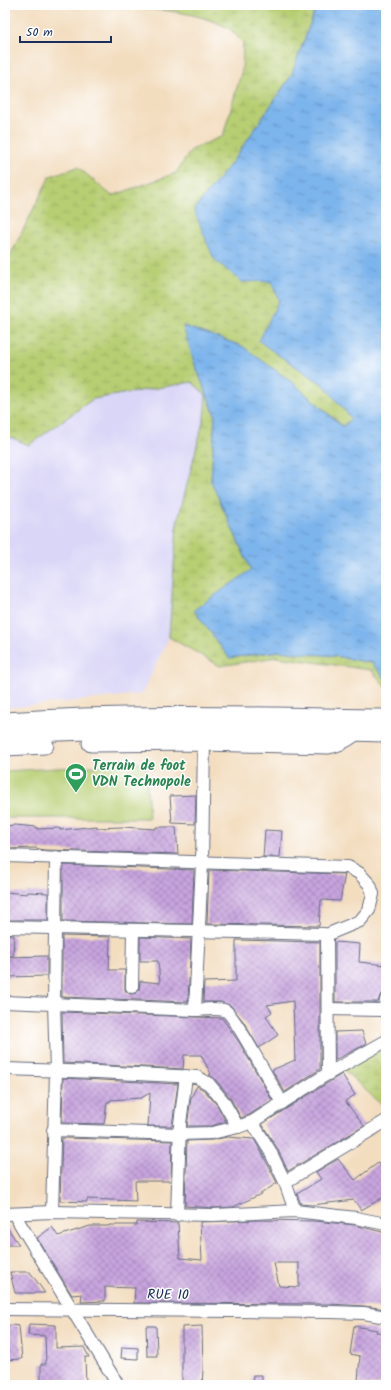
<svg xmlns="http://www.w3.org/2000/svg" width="391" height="1390" font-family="Kalam,sans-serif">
	<defs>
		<pattern id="wetland-marsh" width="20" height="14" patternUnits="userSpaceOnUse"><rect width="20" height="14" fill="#b7ce72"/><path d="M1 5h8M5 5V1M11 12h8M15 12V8" fill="none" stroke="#9db165"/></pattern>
		<pattern id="water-ripples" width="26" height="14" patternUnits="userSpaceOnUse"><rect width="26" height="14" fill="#7cb4ec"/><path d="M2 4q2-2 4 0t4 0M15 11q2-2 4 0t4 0" fill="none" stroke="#6593c2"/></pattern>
		<pattern id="building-cross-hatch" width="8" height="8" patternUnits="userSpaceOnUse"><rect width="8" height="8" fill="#c8a4de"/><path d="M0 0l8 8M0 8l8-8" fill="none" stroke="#a286b7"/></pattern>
	</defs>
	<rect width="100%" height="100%" fill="#fff"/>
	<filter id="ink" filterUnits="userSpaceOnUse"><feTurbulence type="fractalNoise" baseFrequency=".025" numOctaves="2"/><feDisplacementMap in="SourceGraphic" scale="8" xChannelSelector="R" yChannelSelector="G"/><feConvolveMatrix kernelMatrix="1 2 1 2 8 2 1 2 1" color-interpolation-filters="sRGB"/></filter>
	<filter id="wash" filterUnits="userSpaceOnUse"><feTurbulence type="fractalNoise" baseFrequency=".012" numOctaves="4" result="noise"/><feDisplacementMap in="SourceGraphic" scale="16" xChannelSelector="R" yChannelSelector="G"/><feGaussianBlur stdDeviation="0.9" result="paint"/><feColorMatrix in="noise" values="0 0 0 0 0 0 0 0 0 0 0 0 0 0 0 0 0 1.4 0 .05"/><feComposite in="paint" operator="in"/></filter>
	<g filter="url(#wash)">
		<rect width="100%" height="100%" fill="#f3ddbf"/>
		<path fill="#dad6f7" d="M192,382L206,395L204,417L177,524L169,637L142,694L5,708V435L29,445L93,399Z"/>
		<g fill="url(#wetland-marsh)" stroke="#697e68">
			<path d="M122,5H317L291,76L233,161L194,210L242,282L271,281L279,300L274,352L324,385L351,418L344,427L293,383L242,346L184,326L194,362L215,415L211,481L251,570L229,658L278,651L335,656L372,663L386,679V687L371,670L277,657L220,666L169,637L177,524L204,418L206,395L192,382L93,399L29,445L5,435V266L50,176L78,167L112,196L176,173L191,150L223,136L242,70L243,43C238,38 233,31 228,28C196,11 158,9 122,8Z"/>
			<path d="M386,1047V1109L343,1069Z"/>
		</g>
		<path fill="#b7ce72" stroke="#697e68" d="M146,763L149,818H5V771Z"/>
		<path fill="url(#water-ripples)" stroke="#4c72a5" d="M317,5H386V679L372,663L335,656L278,651L229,658L194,610L251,570L211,481L215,415L194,362L183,326L242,346L293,383L343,427L351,418L324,385L274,352L259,341L279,300L271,281L242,282L214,259L194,210L233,161L291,76Z"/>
		<g id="blocks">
			<g fill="url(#building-cross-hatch)" fill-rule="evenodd">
				<path d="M196,795L195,824L172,823L170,796Z"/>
				<path d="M15,825L37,827V829L60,828V830L97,826V828L122,827L156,829V827H176L178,854L44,850L35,848L8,849L6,826Z"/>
				<path d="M265,830L282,831L280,857H263Z"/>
				<path d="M63,865L194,870L192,924L63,921Z"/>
				<path d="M209,870L345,874L340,901L321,900L319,926L207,924Z"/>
				<path d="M5,892L27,894L28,892L48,893V920H5Z"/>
				<path d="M5,934L14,935L13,956L5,955Z"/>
				<path d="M62,936L110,937L109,970H125V990L128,993L131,994L136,993L139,990L140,981L160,983L158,961H140V937L191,939L188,1002L62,997Z"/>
				<path d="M236,940L320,942V1069L285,1092L272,1070L295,1060V1061L293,1001L267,1005L272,1012L266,1016L278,1035L259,1048L243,1021L231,1006L220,1002H203L204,982L236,981Z"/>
				<path d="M335,942L360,944L359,962L386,965L384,993L380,996L378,1002H335Z"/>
				<path d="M47,956V976L5,977V957Z"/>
				<path d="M62,1012L222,1018L239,1042L272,1100L249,1115L241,1118L229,1096L215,1079L209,1075L211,1074L201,1055H184L183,1069L63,1063Z"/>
				<path d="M362,1031L366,1044L335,1060V1032Z"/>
				<path d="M342,1074L355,1095L345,1101L364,1126L288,1171L277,1148L262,1124Z"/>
				<path d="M63,1078L178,1084L172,1126H148L150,1093L141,1098L110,1100V1102H107L104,1124L62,1123Z"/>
				<path d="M197,1086L204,1090L217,1105L226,1122L211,1126H187L191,1098Z"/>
				<path d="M227,1137L254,1139L263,1155L277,1183L259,1195L233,1207L214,1208L185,1206L187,1141L212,1140Z"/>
				<path d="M62,1138L172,1141L171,1181H135L136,1201L87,1199V1202L60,1201Z"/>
				<path d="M338,1159L355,1180L378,1163L386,1175V1196L361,1210L354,1200L312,1205L301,1204L297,1194L321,1179L316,1172Z"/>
				<path d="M259,1220L314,1221L355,1225L386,1233V1309L364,1306L330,1304L134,1303L135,1288L105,1287V1301L81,1302L82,1294L72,1295L37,1238L52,1227L58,1236L90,1226H109V1225H137V1222L178,1223L180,1258L202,1260L200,1222ZM274,1263H299V1287L279,1286Z"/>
				<path d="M5,1224L19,1245H5Z"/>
				<path d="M10,1272H30L45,1293H15Z"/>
				<path d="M29,1324L56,1325V1348L84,1347L89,1357H85L86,1385H41V1364H46L45,1336L28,1335Z"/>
				<path d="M12,1325L19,1326L22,1359L5,1360V1326Z"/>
				<path d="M146,1326H156L157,1356H147Z"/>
				<path d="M202,1326L203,1370L202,1385H182V1327Z"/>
				<path d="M354,1326L377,1330L376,1332L385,1333L384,1339H386V1385H360V1382L358,1381L360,1356L350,1354Z"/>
				<path d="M122,1347L138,1348V1359L121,1358Z"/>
				<path d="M253,1375H262V1385H252Z"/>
			</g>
		</g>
	</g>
	<g filter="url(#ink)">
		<use href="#blocks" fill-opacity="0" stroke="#676c80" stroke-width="1"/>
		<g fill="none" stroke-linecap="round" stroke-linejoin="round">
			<g stroke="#676c80" stroke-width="14">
				<g id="minor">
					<path d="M5,856L348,867L359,873L370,885L373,894L369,910L360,921L326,935L324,934L5,927"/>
					<path d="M326,935L327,937L328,1074"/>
					<path d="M132,987L133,930"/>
					<path d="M5,1002L195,1010C204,1010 217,1007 226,1011C234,1015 274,1089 282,1103"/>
					<path d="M328,1009L382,1010L385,1007L386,1000"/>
					<path d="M195,1010L202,863L204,742"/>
					<path d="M5,1069L97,1072L197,1077L209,1084L223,1101L238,1127"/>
					<path d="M252,1122L270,1151L285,1182L295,1211"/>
					<path d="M53,1130L180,1134L212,1133L238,1127L252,1122L324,1076L386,1041"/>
					<path d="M285,1182L386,1121"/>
					<path d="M52,1212L56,1071L54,1003L56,857"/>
					<path d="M5,1214L52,1212L214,1215L295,1211L356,1218L386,1224"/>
					<path d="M14,1214L118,1385"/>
					<path d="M177,1215L180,1124L186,1076"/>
					<path d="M5,1309L330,1312L364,1313L386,1317"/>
				</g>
			</g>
			<g stroke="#676c80" stroke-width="19">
				<g id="secondary">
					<path d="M5,721C131,712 260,716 386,718"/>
					<path d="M5,735C132,726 259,730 386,733"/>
					<path d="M91,743L204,742L328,745C338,744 346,739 354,733"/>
					<path d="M5,747L45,745"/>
				</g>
			</g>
			<use href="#minor" stroke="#fff" stroke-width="12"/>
			<use href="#secondary" stroke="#fff" stroke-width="17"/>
		</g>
	</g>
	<defs>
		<g id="stadium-pin" transform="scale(1.15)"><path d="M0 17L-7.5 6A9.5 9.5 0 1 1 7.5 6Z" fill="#2e9e5b" stroke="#fff"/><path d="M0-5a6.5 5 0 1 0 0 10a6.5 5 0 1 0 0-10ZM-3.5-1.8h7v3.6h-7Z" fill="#fff"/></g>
	</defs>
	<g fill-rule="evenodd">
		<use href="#stadium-pin" x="76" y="774"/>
	</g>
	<g text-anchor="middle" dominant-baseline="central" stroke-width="3" stroke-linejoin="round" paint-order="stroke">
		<g font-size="14" font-weight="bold" fill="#27864d" stroke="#fff" text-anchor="start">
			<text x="92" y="766">Terrain de foot<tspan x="92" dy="16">VDN Technopole</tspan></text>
		</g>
		<g font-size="14" fill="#1b2f5e" stroke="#fff">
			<text transform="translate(168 1295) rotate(1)">RUE 10</text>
		</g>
	</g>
	<rect width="391" height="1390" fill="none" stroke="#fff" stroke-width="20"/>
	<path d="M20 36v6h91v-6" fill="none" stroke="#1b2f5e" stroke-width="2"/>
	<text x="26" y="36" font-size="12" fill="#1b2f5e" stroke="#ffffff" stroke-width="3" paint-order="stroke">50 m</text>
</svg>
